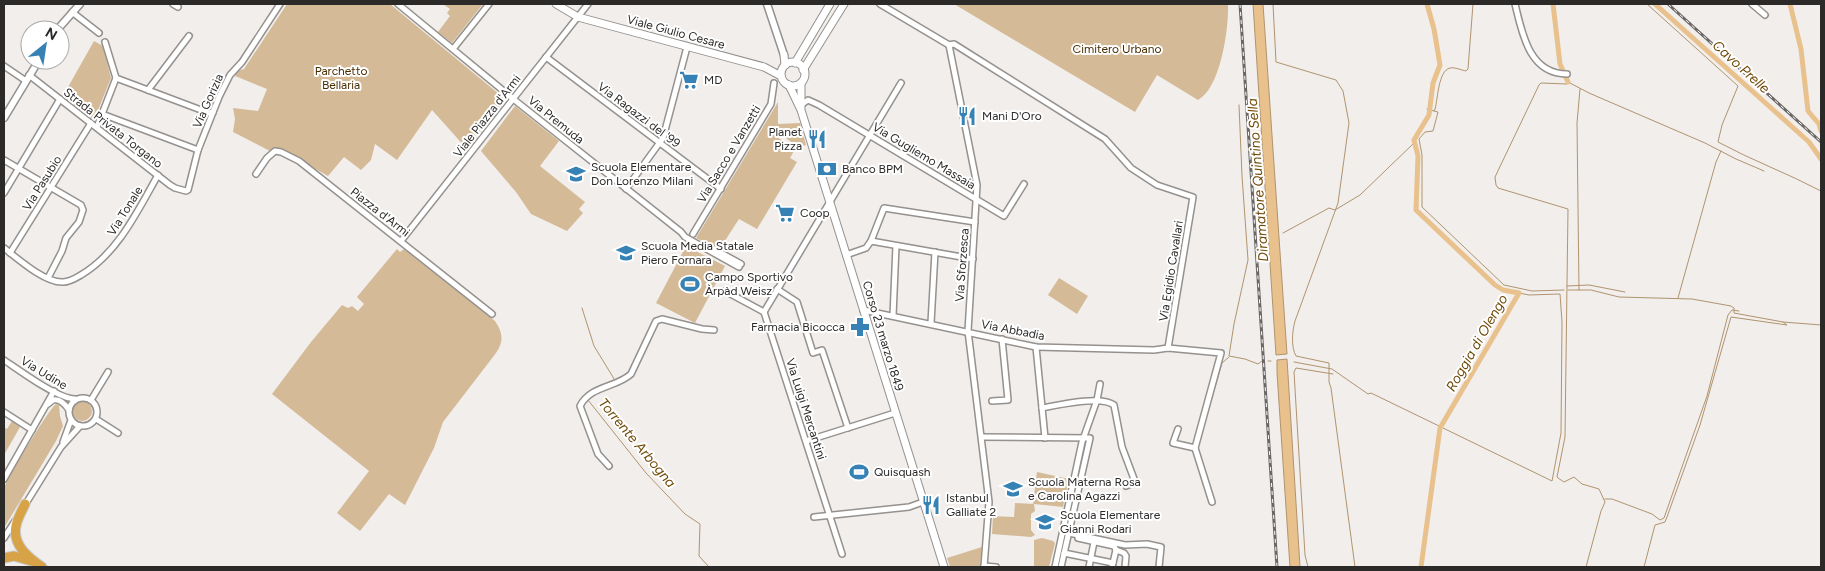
<svg xmlns="http://www.w3.org/2000/svg" width="1825" height="571" font-family="Figtree,sans-serif">
	<rect width="100%" height="100%" fill="#f1eeeb"/>
	<g fill="#d5ba97">
		<path d="M287,4H390L505,99L466,148L432,110L397,160L375,144L371,160L361,170L344,157L328,176L282,150L270,151L233,132L235,119L233,108L258,111L267,89L235,76L237,71L244,69Z"/>
		<path d="M443,4H483L452,43L438,32L450,16L447,13L450,9Z"/>
		<path d="M954,4H1228C1229,27 1221,88 1198,100L1157,75L1135,112Z"/>
		<path d="M94,41L103,46L111,78L94,120L63,96Z"/>
		<path d="M778,102V124L800,123L806,145L798,147L779,133L777,137L795,149L790,158L797,162L757,229L739,219L719,250L696,238Z"/>
		<path d="M515,106L559,141L540,166L585,202L579,209L583,213L567,231L531,214L516,192L481,151Z"/>
		<path d="M686,246L725,266L695,323L656,303Z"/>
		<path d="M397,249L400,252L404,249L495,321C503,333 504,341 496,353L443,422L434,448L405,505L389,494L360,531L337,513L369,471L272,394L311,342L342,305L348,308L352,306L358,311L364,304L357,297Z"/>
		<path d="M1059,278L1088,296L1077,314L1048,295Z"/>
		<circle cx="82" cy="411" r="10"/>
		<path d="M56,404L59,405L60,416L63,426L56,441L4,528C4,517 1,497 4,488C8,477 49,409 56,404Z"/>
		<path d="M12,421L20,427L4,455V427L7,429Z"/>
		<path d="M1037,472L1069,479L1063,507L1034,504L1035,511L1031,514V530L1035,535L1031,537L992,534L993,516L1014,517L1015,503L1033,504Z"/>
		<path d="M1042,538L1053,541L1055,543L1049,567H1034V540Z"/>
		<path d="M982,547L980,567H950L947,558Z"/>
	</g>
	<g fill="#e9c18d" stroke="#b0946f">
		<path d="M1253,4H1263L1287,354L1276,355Z"/>
		<path d="M1287,359L1300,567H1290L1277,373V360Z"/>
	</g>
	<g fill="none" stroke-linecap="round" stroke-linejoin="round">
		<g stroke="#b0946f" stroke-width="1">
			<path d="M1273,4L1276,62L1336,80L1343,91L1349,123L1338,203L1295,321C1292,332 1291,347 1296,356L1329,363V382L1331,388L1355,567"/>
			<path d="M1647,4L1738,86L1722,125L1718,142C1751,160 1787,173 1821,191"/>
			<path d="M1239,105L1242,176L1248,260L1234,324L1229,356L1245,359L1258,364L1262,361"/>
			<path d="M1427,109L1434,111L1435,109C1438,99 1438,71 1450,68C1455,67 1461,70 1466,71L1468,69L1473,4"/>
			<path d="M1434,111L1438,112L1433,131L1425,132L1419,139L1422,155V207L1504,285L1532,291L1564,290"/>
			<path d="M1283,233L1329,208L1335,210L1360,195L1414,143"/>
			<path d="M1567,286L1589,285L1625,292"/>
			<path d="M1568,290H1591L1619,297L1692,299L1731,306L1734,308V313L1783,322L1821,325"/>
			<path d="M1579,290L1577,123L1580,89"/>
			<path d="M1678,298L1716,162L1721,151"/>
			<path d="M582,308L594,346L616,382"/>
			<path d="M1268,361H1271"/>
			<path d="M1294,362L1332,369L1368,394L1371,393L1439,426"/>
			<path d="M616,385L596,394L588,400L646,473L685,514L700,524L699,556L709,567"/>
			<path d="M1443,428L1552,481L1561,433L1562,322L1560,294L1529,295L1519,293"/>
			<path d="M1198,446L1222,363L1229,357"/>
			<path d="M1605,499H1612L1652,514L1660,520L1664,518L1707,396L1728,315L1732,310L1739,311"/>
			<path d="M1308,567L1305,555L1294,372L1296,368L1333,374"/>
			<path d="M1586,567L1601,511L1605,502L1599,489L1582,484L1574,477L1564,482L1558,478L1557,477L1565,437L1568,209L1498,188L1496,185L1495,177L1539,85L1541,83L1567,84L1568,82L1589,93L1705,143L1736,159L1764,171"/>
			<path d="M1644,567L1655,525L1665,522L1667,517L1700,425L1731,317L1787,325L1783,322"/>
		</g>
		<g stroke="#e9c18d" stroke-width="5">
			<path d="M1553,4L1560,64L1568,82"/>
			<path d="M1655,4L1809,142L1821,159"/>
			<path d="M1790,4L1801,49L1808,111L1819,124L1821,131"/>
			<path d="M1421,567L1440,428L1519,293L1503,290L1495,285L1416,210L1418,156L1414,140L1429,115L1433,83L1440,65L1434,29L1427,4"/>
		</g>
		<g stroke="#94918e" stroke-width="8">
			<g id="minor">
				<path d="M173,4L178,7"/>
				<path d="M398,4L517,102L681,232L685,237L739,267"/>
				<path d="M880,4L949,45L977,185L968,331L989,502L984,567"/>
				<path d="M1515,4C1522,33 1529,74 1567,74"/>
				<path d="M1752,4L1765,15"/>
				<path d="M72,12L99,33"/>
				<path d="M105,42L116,78"/>
				<path d="M949,45L954,44L1105,139L1131,168L1157,185L1193,197L1168,348"/>
				<path d="M453,49L489,4"/>
				<path d="M546,57L721,189"/>
				<path d="M4,66L26,81"/>
				<path d="M29,75L170,185L175,188L186,191L188,190L198,150L219,97L230,75L242,62L280,4"/>
				<path d="M148,90L189,36"/>
				<path d="M801,105L808,100L819,105L1004,216L1024,184"/>
				<path d="M102,114L198,150"/>
				<path d="M97,127L116,78L209,113L213,112"/>
				<path d="M4,160L81,205L83,210L79,222L66,238L62,251L48,278"/>
				<path d="M256,174L267,158L275,151L281,152L299,161L492,314"/>
				<path d="M626,189L663,138L687,47"/>
				<path d="M4,193L60,99"/>
				<path d="M693,234L771,104L774,83"/>
				<path d="M401,241L588,4"/>
				<path d="M871,241L884,208L975,222"/>
				<path d="M4,248C18,259 45,283 63,282C70,282 76,278 81,275C118,253 137,212 158,175"/>
				<path d="M712,248L741,264"/>
				<path d="M10,253L91,123"/>
				<path d="M846,255L866,248L871,241L973,259"/>
				<path d="M777,289L797,302L813,353L822,350L848,428"/>
				<path d="M725,291L764,312L842,554"/>
				<path d="M863,310L1036,347L1154,350L1168,348L1221,353L1195,448L1173,443L1178,429"/>
				<path d="M764,312L901,83"/>
				<path d="M893,316L896,246"/>
				<path d="M931,323L935,252"/>
				<path d="M1036,347L1045,438"/>
				<path d="M4,360C19,370 58,399 75,399"/>
				<circle cx="83" cy="412" r="14"/>
				<path d="M91,400L108,372"/>
				<path d="M992,401L1008,400L1002,339"/>
				<path d="M48,404L53,400C60,398 65,404 69,410"/>
				<path d="M1042,408C1058,405 1101,395 1114,405L1122,447L1134,479L1133,483L1126,486"/>
				<path d="M4,412L32,430"/>
				<path d="M96,419L118,433"/>
				<path d="M982,437L1090,438L1061,567"/>
				<path d="M806,441L895,413"/>
				<path d="M63,442L71,420"/>
				<path d="M1195,448L1212,502"/>
				<path d="M609,466L598,454L580,406C591,385 616,388 631,374L656,321L662,319L702,329L714,330"/>
				<path d="M4,479L54,391"/>
				<path d="M25,505L61,447L80,426"/>
				<path d="M814,517L909,507L923,502"/>
				<path d="M1069,533L1125,545L1147,544L1161,547L1159,567"/>
				<path d="M4,538L15,521"/>
				<path d="M1078,538L1114,546L1116,550"/>
				<path d="M1064,553L1113,563"/>
				<path d="M984,566L996,567"/>
				<path d="M1055,567L1082,442L1097,400L1100,384"/>
				<path d="M1089,567L1094,542"/>
				<path d="M1112,567L1116,550L1124,553L1126,556L1125,567"/>
			</g>
		</g>
		<g stroke="#94918e" stroke-width="9">
			<g id="tertiary">
				<path d="M767,4L784,55"/>
				<path d="M57,30L80,4"/>
				<path d="M4,118L39,60"/>
			</g>
		</g>
		<g stroke="#94918e" stroke-width="9">
			<g id="secondary">
				<path d="M556,4L578,17L764,67L781,76"/>
				<path d="M784,55L785,65"/>
				<circle cx="793" cy="74" r="12"/>
				<path d="M795,63L830,4"/>
				<path d="M803,70L844,4"/>
				<path d="M801,83V107"/>
				<path d="M789,85L801,110L944,567"/>
			</g>
		</g>
		<g stroke="#ccc" stroke-width="11">
			<g id="trunk">
				<path d="M25,504C22,511 17,519 16,526C12,545 29,558 42,567"/>
				<path d="M4,558L14,556L31,561"/>
			</g>
		</g>
		<use href="#minor" stroke="#fff" stroke-width="5"/>
		<use href="#tertiary" stroke="#fff" stroke-width="6"/>
		<use href="#secondary" stroke="#fff" stroke-width="7"/>
		<use href="#trunk" stroke="#d8a346" stroke-width="9"/>
		<g stroke="#696665" stroke-width="3">
			<g id="rail">
				<path d="M1240,4L1277,567"/>
				<path d="M1668,4L1821,142"/>
			</g>
		</g>
		<use href="#rail" stroke="#fff" stroke-width="1" stroke-dasharray="4" stroke-linecap="butt"/>
	</g>
	<defs>
		<g id="supermarket-bare" transform="scale(1.5)"><path d="M-6-5.5h2.5l.6 2H6L4.5 2H-2.5L-4.4-4H-6ZM-1.5 3.2a1.3 1.3 0 1 0 .1 0ZM3 3.2a1.3 1.3 0 1 0 .1 0Z" fill="#3682b5" stroke="#fff" stroke-width="2.5" paint-order="stroke"/></g>
		<g id="restaurant-bare" transform="scale(1.5)"><path d="M-5-6h1v4h1v-4h1v4h1v-4h1v5L-1.5 .5V6h-2V.5L-5-1ZM5-6V6H3V1.5H1.5Q1.5-4 5-6Z" fill="#3682b5" stroke="#fff" stroke-width="2.5" paint-order="stroke"/></g>
		<g id="bank-bare" transform="scale(1.5)"><path d="M-6-4H6V4H-6ZM0-2.3a2.3 2.3 0 1 0 0 4.6a2.3 2.3 0 1 0 0-4.6Z" fill="#3682b5" stroke="#fff" stroke-width="2.5" paint-order="stroke"/></g>
		<g id="school-bare" transform="scale(1.5)"><path d="M0-5L7-2L0 1L-7-2ZM-4 1L0 2.5L4 1V4Q0 6-4 4Z" fill="#3682b5" stroke="#fff" stroke-width="2.5" paint-order="stroke"/></g>
		<g id="stadium-bare" transform="scale(1.5)"><path d="M0-5a6.5 5 0 1 0 0 10a6.5 5 0 1 0 0-10ZM-3.5-1.8h7v3.6h-7Z" fill="#3682b5" stroke="#fff" stroke-width="2.5" paint-order="stroke"/></g>
		<g id="pharmacy-bare" transform="scale(1.5)"><path d="M-2-6h4v4h4v4h-4v4h-4v-4h-4v-4h4Z" fill="#3682b5" stroke="#fff" stroke-width="2.5" paint-order="stroke"/></g>
	</defs>
	<g fill-rule="evenodd">
		<use href="#supermarket-bare" x="689" y="80"/>
		<use href="#restaurant-bare" x="967" y="116"/>
		<use href="#restaurant-bare" x="817" y="139"/>
		<use href="#bank-bare" x="827" y="169"/>
		<use href="#school-bare" x="576" y="174"/>
		<use href="#supermarket-bare" x="785" y="213"/>
		<use href="#school-bare" x="626" y="253"/>
		<use href="#stadium-bare" x="690" y="284"/>
		<use href="#pharmacy-bare" x="860" y="327"/>
		<use href="#stadium-bare" x="859" y="472"/>
		<use href="#school-bare" x="1013" y="489"/>
		<use href="#restaurant-bare" x="931" y="505"/>
		<use href="#school-bare" x="1045" y="522"/>
	</g>
	<g text-anchor="middle" dominant-baseline="central" stroke-width="4" stroke-linejoin="round" paint-order="stroke">
		<g font-size="12" fill="#2c2a29" stroke="#fff">
			<text transform="translate(676 32) rotate(15)">Viale Giulio Cesare</text>
			<text transform="translate(208 101) rotate(-66)">Via Gorizia</text>
			<text transform="translate(639 115) rotate(37)">Via Ragazzi del '99</text>
			<text transform="translate(487 116) rotate(-52)">Viale Piazza d'Armi</text>
			<text transform="translate(556 120) rotate(39)">Via Premuda</text>
			<text transform="translate(113 128) rotate(38)">Strada Privata Torgano</text>
			<text transform="translate(729 154) rotate(-59)">Via Sacco e Vanzetti</text>
			<text transform="translate(924 156) rotate(31)">Via Gugliemo Massaia</text>
			<text transform="translate(42 183) rotate(-58)">Via Pasubio</text>
			<text transform="translate(125 211) rotate(-58)">Via Tonale</text>
			<text transform="translate(380 212) rotate(38)">Piazza d'Armi</text>
			<text transform="translate(962 265) rotate(-86)">Via Sforzesca</text>
			<text transform="translate(1171 271) rotate(-81)">Via Egidio Cavallari</text>
			<text transform="translate(1013 330) rotate(11)">Via Abbadia</text>
			<text transform="translate(883 336) rotate(73)">Corso 23 marzo 1849</text>
			<text transform="translate(44 373) rotate(31)">Via Udine</text>
			<text transform="translate(806 409) rotate(72)">Via Luigi Mercantini</text>
		</g>
		<g font-size="12" fill="#482d01" stroke="#fff">
			<text x="1117" y="49">Cimitero Urbano</text>
			<text x="341" y="71">Parchetto<tspan x="341" dy="14">Bellaria</tspan></text>
		</g>
		<g font-size="12" fill="#2c2a29" stroke="#fff" text-anchor="start">
			<text x="704" y="80">MD</text>
			<text x="982" y="116">Mani D'Oro</text>
			<text x="802" y="132" text-anchor="end">Planet<tspan x="802" dy="14">Pizza</tspan></text>
			<text x="591" y="167">Scuola Elementare<tspan x="591" dy="14">Don Lorenzo Milani</tspan></text>
			<text x="842" y="169">Banco BPM</text>
			<text x="800" y="213">Coop</text>
			<text x="641" y="246">Scuola Media Statale<tspan x="641" dy="14">Piero Fornara</tspan></text>
			<text x="705" y="277">Campo Sportivo<tspan x="705" dy="14">Àrpàd Weisz</tspan></text>
			<text x="845" y="327" text-anchor="end">Farmacia Bicocca</text>
			<text x="874" y="472">Quisquash</text>
			<text x="1028" y="482">Scuola Materna Rosa<tspan x="1028" dy="14">e Carolina Agazzi</tspan></text>
			<text x="946" y="498">Istanbul<tspan x="946" dy="14">Galliate 2</tspan></text>
			<text x="1060" y="515">Scuola Elementare<tspan x="1060" dy="14">Gianni Rodari</tspan></text>
		</g>
		<g font-size="14" font-style="italic" fill="#704a08" stroke="#fff">
			<text transform="translate(1741 67) rotate(42)">Cavo Prelle</text>
			<text transform="translate(1258 180) rotate(-94)">Diramatore Quintino Sella</text>
			<text transform="translate(1477 343) rotate(-60)">Roggia di Olengo</text>
			<text transform="translate(637 443) rotate(50)">Torrente Arbogna</text>
		</g>
	</g>
	<rect width="1825" height="571" fill="none" stroke="#2c2a29" stroke-width="10"/>
	<g transform="translate(45 45) rotate(30)"><circle r="24" fill="#ffffff" stroke="#abaaa9"/>
	<path d="M0-4L9 19L0 12L-9 19Z" fill="#3682b5"/>
	<text y="-8" font-size="14" font-weight="bold" text-anchor="middle" fill="#2c2a29">N</text>
	</g>
</svg>
